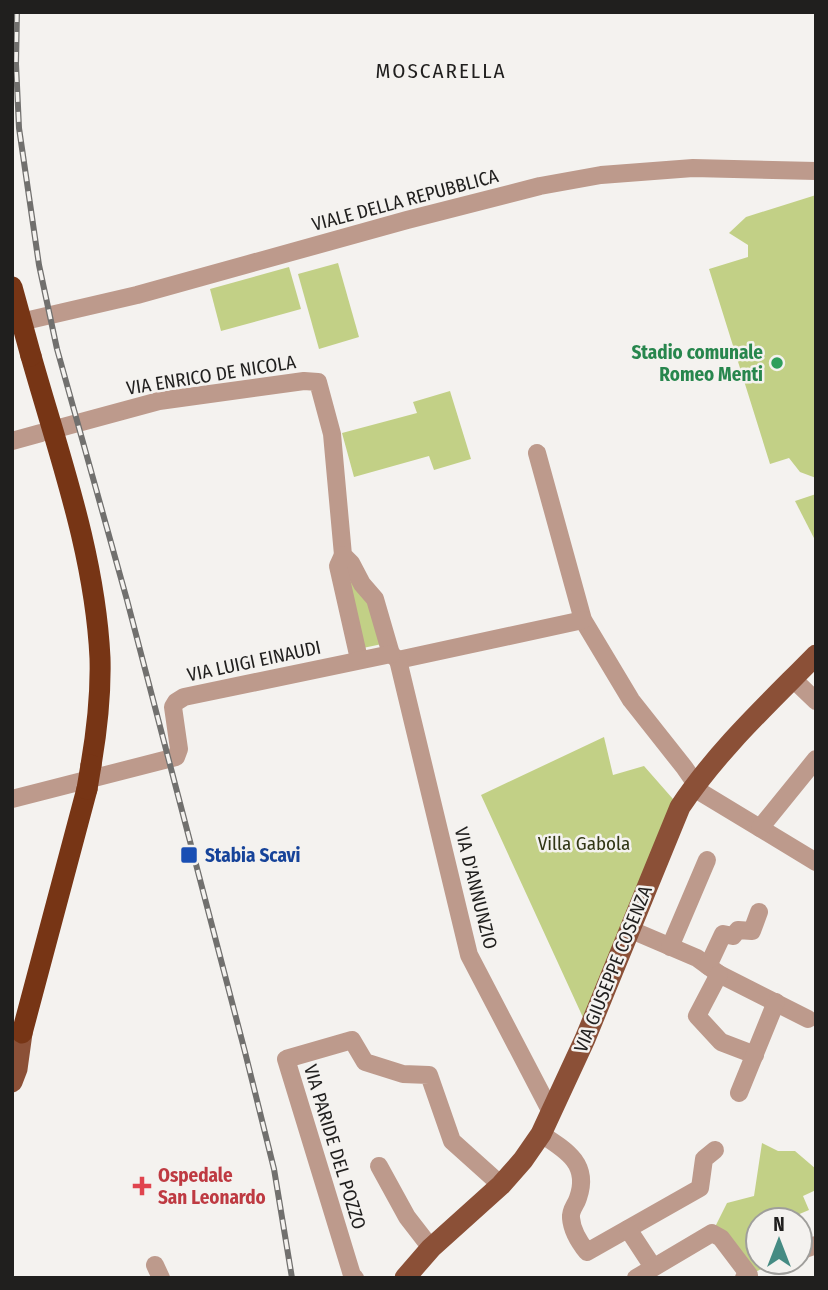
<svg xmlns="http://www.w3.org/2000/svg" width="828" height="1290" font-family="'Fira Sans Condensed',sans-serif">
	<rect width="100%" height="100%" fill="#f4f2ef"/>
	<g fill="#c2d086">
		<path d="M816,195V478L800,472L789,458L770,464L709,269L748,257V245L729,233L746,217Z"/>
		<path d="M338,263L359,337L319,349L298,274Z"/>
		<path d="M289,267L301,309L221,331L210,289Z"/>
		<path d="M450,391L471,459L434,470L429,456L354,477L342,433L417,413L413,402Z"/>
		<path d="M816,494V542L795,501Z"/>
		<path d="M344,565L368,599L382,644L363,648Z"/>
		<path d="M604,737L613,775L644,766L680,807L586,1024L481,795Z"/>
		<path d="M762,1143L778,1151H795L816,1169V1190L803,1196L809,1210L790,1218V1220H758V1262H776L749,1275L712,1233L727,1203L754,1196Z"/>
	</g>
	<g fill="none" stroke-linecap="round" stroke-linejoin="round">
		<g stroke="#bd9a8c" stroke-width="18">
			<path d="M12,324L137,295L407,220L540,186L601,175L693,168L816,171"/>
			<path d="M63,427L159,401L304,381L318,382L332,434L343,555L351,563L362,584L375,599L391,654"/>
			<path d="M12,441L41,433"/>
			<path d="M537,453L583,620L631,700L684,767L702,793L816,862"/>
			<path d="M343,555L338,566L359,659"/>
			<path d="M391,654L398,660L583,620"/>
			<path d="M398,660L469,955L551,1112"/>
			<path d="M793,679L816,701"/>
			<path d="M12,799L176,757L179,749L173,707L176,702L184,697L391,654"/>
			<path d="M760,828L816,759"/>
			<path d="M629,929L697,958L719,974L808,1019"/>
			<path d="M670,947L707,860"/>
			<path d="M708,966L723,934L733,936L738,930L752,931L759,912"/>
			<path d="M719,974L697,1016L721,1042L755,1055"/>
			<path d="M739,1093L776,1002"/>
			<path d="M541,1134C566,1150 590,1164 578,1198C576,1205 570,1210 571,1218C572,1231 579,1242 587,1252L700,1188L704,1159L715,1150"/>
			<path d="M379,1166L407,1217L431,1248"/>
			<path d="M628,1229L653,1267"/>
			<path d="M805,1249L816,1245"/>
			<path d="M155,1265L161,1278"/>
			<path d="M355,1278L352,1275L286,1059L352,1040L365,1062L403,1074L429,1075L452,1141L501,1185"/>
			<path d="M636,1278L712,1233L721,1238L749,1275L744,1278"/>
		</g>
		<g stroke="#8b5037" stroke-width="21">
			<path d="M12,1082L17,1069L22,1033"/>
			<path d="M405,1278L431,1248L501,1185L523,1160L541,1134L585,1039L680,807C718,750 768,704 816,655"/>
		</g>
		<g stroke="#773515" stroke-width="21">
			<path d="M31,356C59,455 95,554 100,658C101,694 97,730 91,765"/>
			<path d="M22,1033L87,789"/>
		</g>
		<g stroke="#71706e" stroke-width="6">
			<path id="rail" d="M17,12L16,64L19,128L39,265L57,349L127,600L245,1052L274,1169L292,1278"/>
		</g>
		<use href="#rail" stroke="#f4f2ef" stroke-width="3.5" stroke-dasharray="10" stroke-linecap="butt"/>
		<g stroke="#773515" stroke-width="21">
			<path d="M12,287L31,356"/>
			<path d="M87,789L91,765"/>
		</g>
	</g>
	<circle fill="#2e9e5b" stroke="#f4f2ef" stroke-width="2.5" cx="777" cy="363" r="7"/>
	<rect fill="#1a4fb4" stroke="#f4f2ef" stroke-width="2.5" x="180" y="846" width="18" height="18" rx="3.5"/>
	<path fill="#e0444e" stroke="#f4f2ef" stroke-width="2.5" d="M138.5 1175.5h7v7h7v7h-7v7h-7v-7h-7v-7h7z"/>
	<g text-anchor="middle" dominant-baseline="central" stroke-width="5" stroke-linejoin="round" paint-order="stroke">
		<g font-size="19" fill="#201f1e" stroke="#f4f2ef">
			<text transform="translate(405 200) rotate(-15)">VIALE DELLA REPUBBLICA</text>
			<text transform="translate(211 375) rotate(-9)">VIA ENRICO DE NICOLA</text>
			<text transform="translate(254 661) rotate(-12)">VIA LUIGI EINAUDI</text>
			<text transform="translate(476 888) rotate(76)">VIA D'ANNUNZIO</text>
			<text transform="translate(613 969) rotate(-68)">VIA GIUSEPPE COSENZA</text>
			<text transform="translate(335 1147) rotate(73)">VIA PARIDE DEL POZZO</text>
		</g>
		<g font-size="19" font-weight="bold" fill="#27864d" stroke="#f4f2ef" text-anchor="end">
			<text x="763" y="352">Stadio comunale<tspan x="763" dy="22">Romeo Menti</tspan></text>
		</g>
		<g font-size="19" fill="#313615" stroke="#f4f2ef">
			<text x="584" y="843">Villa Gabola</text>
		</g>
		<g font-size="19" font-weight="bold" fill="#164399" stroke="#f4f2ef" text-anchor="start">
			<text x="205" y="855">Stabia Scavi</text>
		</g>
		<g font-size="19" font-weight="bold" fill="#be3a42" stroke="#f4f2ef" text-anchor="start">
			<text x="158" y="1175">Ospedale<tspan x="158" dy="22">San Leonardo</tspan></text>
		</g>
		<g font-size="21" letter-spacing="2" fill="#201f1e" stroke="#f4f2ef">
			<text x="441" y="71">MOSCARELLA</text>
		</g>
	</g>
	<rect width="828" height="1290" fill="none" stroke="#201f1e" stroke-width="28"/>
	<g transform="translate(779 1241)"><circle r="33" fill="#f4f2ef" stroke="#9f9e9b" stroke-width="2"/>
	<path d="M0-5L12 26L0 18L-12 26Z" fill="#458b83"/>
	<text y="-10" font-size="19" font-weight="bold" text-anchor="middle" fill="#201f1e">N</text>
	</g>
</svg>
